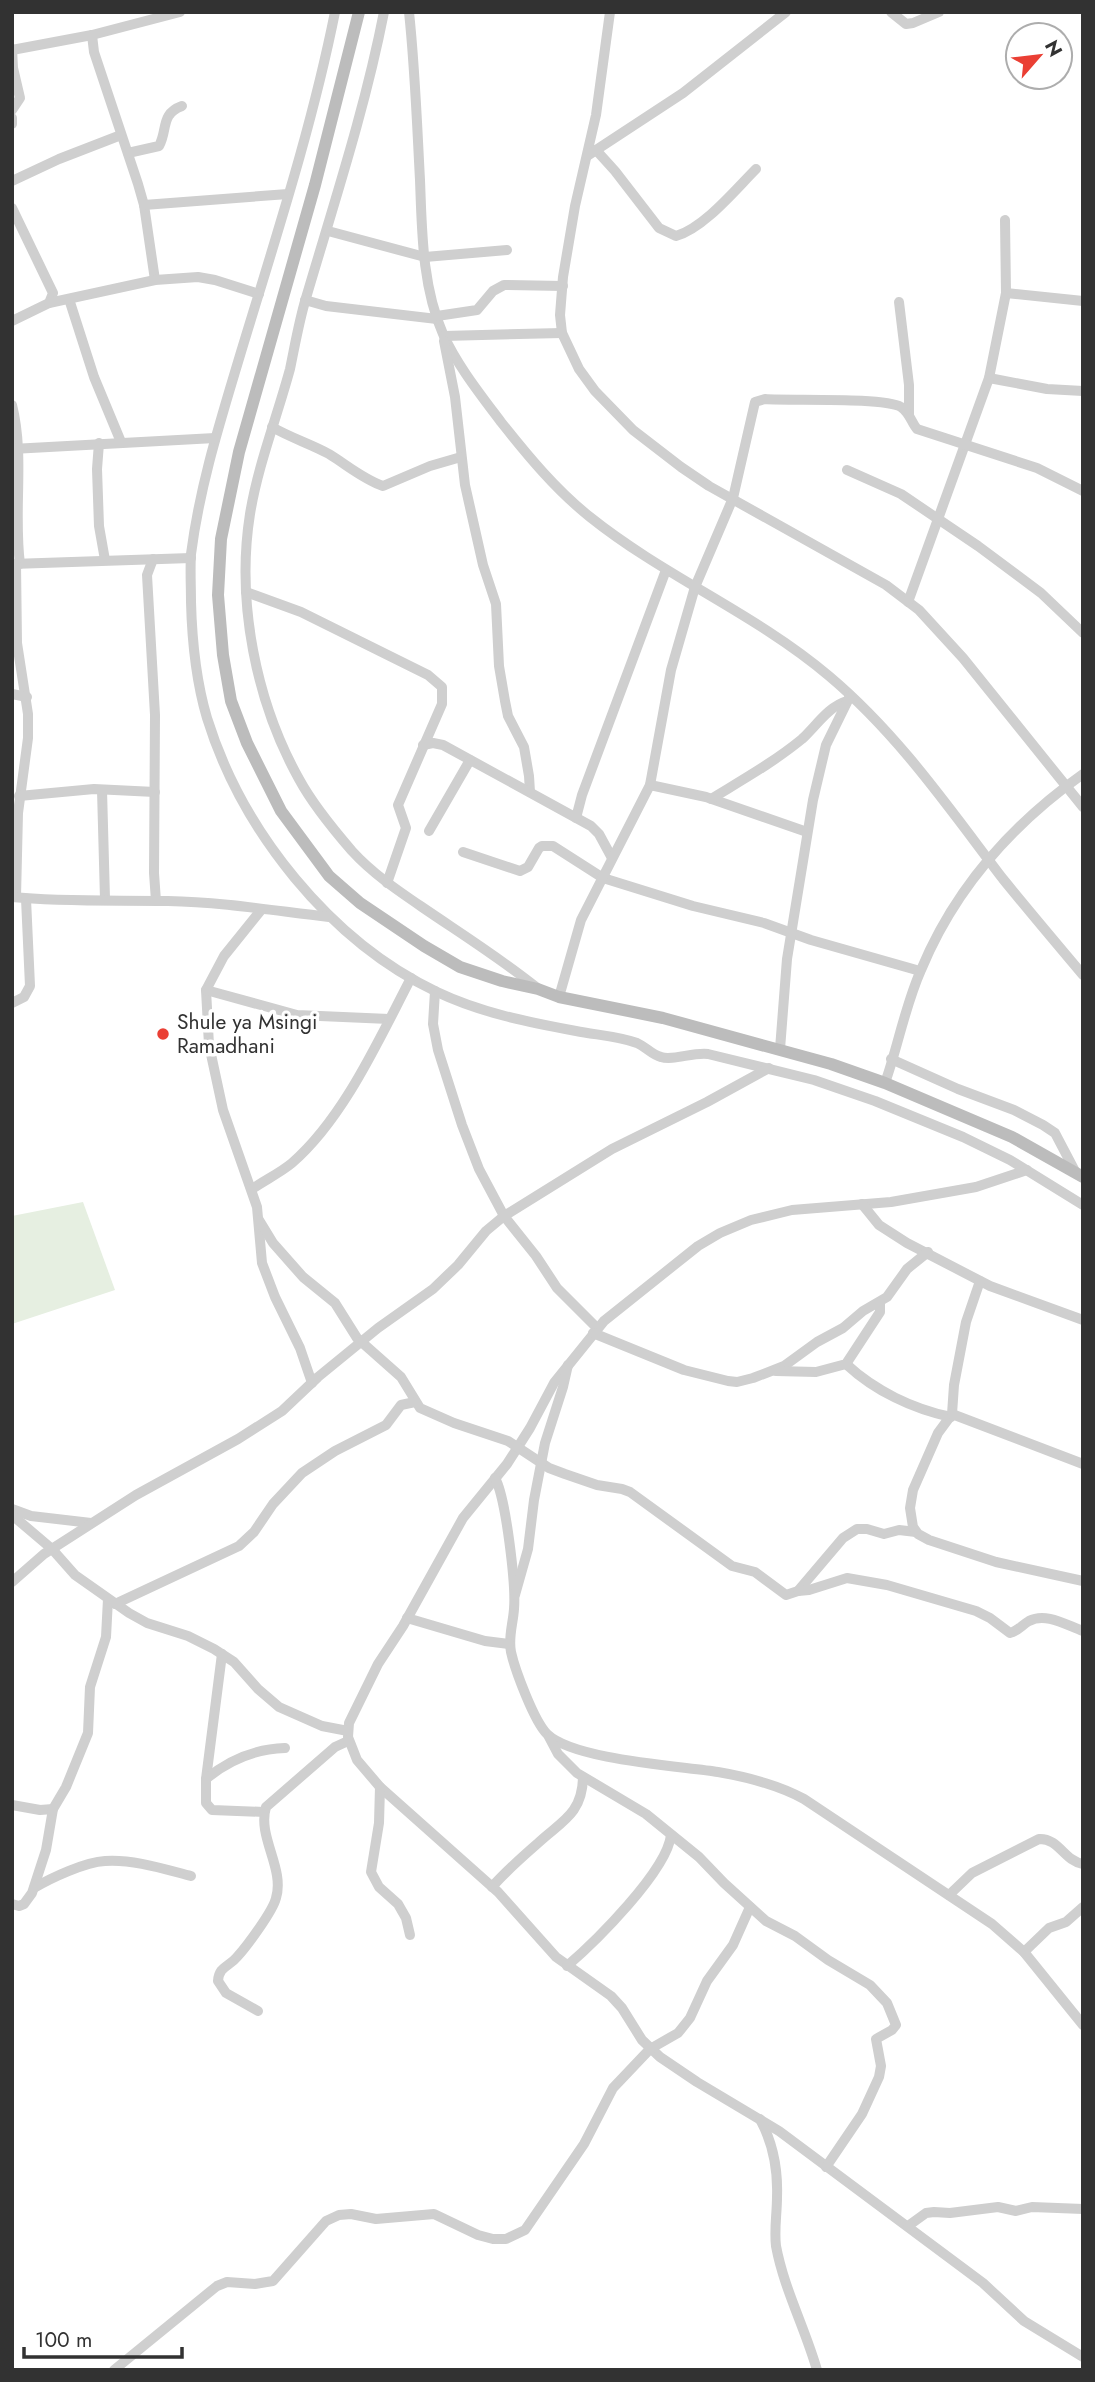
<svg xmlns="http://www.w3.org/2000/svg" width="1095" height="2382" font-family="Jost,sans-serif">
	<rect width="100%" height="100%" fill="#fff"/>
	<path fill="#e6efe1" d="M83,1202L115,1290L12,1324V1216Z"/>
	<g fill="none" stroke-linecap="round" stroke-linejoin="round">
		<g stroke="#cfcfcf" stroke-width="10">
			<path d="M335,12C312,127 275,240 241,352C221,419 200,484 191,554C190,569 191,586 191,602C192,641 196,681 207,718C242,831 330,941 437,992C481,1013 528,1022 576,1031C596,1035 618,1036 637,1043C646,1047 652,1055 661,1057C673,1061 693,1052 708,1054L814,1080L875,1101L963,1137L1010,1160L1083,1205"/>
			<path d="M384,12C365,109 334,203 306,298C299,321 295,345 290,369C277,417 258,465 250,514C236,602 256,702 299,779C313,805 333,829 352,851C372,873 397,890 422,907C460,933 500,958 536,987"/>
			<path d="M409,12C415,68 417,124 420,180C422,231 422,286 443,334C457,365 480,394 501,422C528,456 556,490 590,517C665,577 756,614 829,676C898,734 949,808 1003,879C1029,911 1056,943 1083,975"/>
			<path d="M610,12L596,115L575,206L563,277L560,315L562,333L579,369L595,391L633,430L681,467L709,486L886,585L919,610L963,658L1083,807"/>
			<path d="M891,12L906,24L913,23L939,12"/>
			<path d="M92,35L94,52L138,184L144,205L155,280"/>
			<path d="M12,49L13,68L20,98L12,110"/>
			<path d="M12,50L92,35L180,12"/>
			<path d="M12,118V124"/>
			<path d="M596,150L615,171L659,228L676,236C704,228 735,190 756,169"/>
			<path d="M128,153L159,146C168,130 160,114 182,106"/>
			<path d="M587,156L683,93L786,12"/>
			<path d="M12,181L59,159L121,135"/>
			<path d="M144,205L288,194"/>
			<path d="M12,208L53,293L49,303L12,321"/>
			<path d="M328,231L425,257L507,250"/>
			<path d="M1006,293L1083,301"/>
			<path d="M69,299L94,377L121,442"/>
			<path d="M305,300L326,306L437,319"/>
			<path d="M899,302L909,385V414"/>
			<path d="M49,303L155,280L198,277L215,280L259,294"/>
			<path d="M437,316L477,310L493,291L504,285L563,286"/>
			<path d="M444,336L562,333"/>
			<path d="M444,341L455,397L465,485L483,565L496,604L499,666L505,701L508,716L524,747L529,776L530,792"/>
			<path d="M989,378L1047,389L1083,391"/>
			<path d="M12,405C25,457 13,511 20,564"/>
			<path d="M272,427C291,438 311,444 329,454C347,465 363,479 383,486L430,466L461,457"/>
			<path d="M99,443L97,469L99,526L105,560"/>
			<path d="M12,449L215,438"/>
			<path d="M847,470L901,494L978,546L1041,593L1083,633"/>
			<path d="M153,559L147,575L155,715L154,873L156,901"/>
			<path d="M12,564L191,558"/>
			<path d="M16,564L17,643L28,714V738L18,813L16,897"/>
			<path d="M246,592L301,612L428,675L442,687V704L398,805L406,828L387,883"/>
			<path d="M908,602L989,378L1006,293L1005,220"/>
			<path d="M12,694L27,697"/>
			<path d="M423,745L433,743L443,745L591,826L599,834L612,858"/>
			<path d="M650,785L706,797L807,832"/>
			<path d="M102,790L105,899"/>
			<path d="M19,796L94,789L155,792"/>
			<path d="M711,799C742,780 774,762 802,739C816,726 829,706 847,701"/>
			<path d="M576,818L582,795L666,570"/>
			<path d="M429,831L470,760"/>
			<path d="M463,852L520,871L528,867L539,848L542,846H553L603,878L693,906L764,923L811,940L920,971"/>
			<path d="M12,897C64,902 116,900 168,901C222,902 276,911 329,917"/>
			<path d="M261,910L224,956L206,990L209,1045L223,1110L257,1207L262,1263L275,1297L300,1348L312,1383"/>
			<path d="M206,990L297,1015L389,1019"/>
			<path d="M435,991L433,1024L438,1050L462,1125L479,1169L504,1216L536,1256L557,1288L597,1328"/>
			<path d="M559,997L581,920L650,785L671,670L695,587L733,498L755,402L765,399C792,401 883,397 901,407C910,413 911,422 917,429L1037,468L1083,491"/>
			<path d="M12,1003L24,997L30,986L26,899"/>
			<path d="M780,1049L787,959L813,800L826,745L850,696"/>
			<path d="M891,1059L958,1089L1014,1110L1043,1125L1055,1133L1076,1173"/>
			<path d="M885,1083C898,1046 905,1006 921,970C955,888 1011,825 1083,774"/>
			<path d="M1027,1170L976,1187L891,1202L792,1210L751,1220L720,1233L698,1246L604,1321L554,1383L530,1428L507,1464L463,1518L403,1626L378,1664L349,1723L348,1737L357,1760L380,1787L498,1892L556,1957L611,1996L622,2008L642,2040L660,2057L697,2082L779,2131L983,2283L1024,2321L1083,2357"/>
			<path d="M252,1189C265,1180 280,1173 292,1163C344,1118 379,1039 411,978"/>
			<path d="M862,1204L879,1225L907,1243L990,1286L1083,1320"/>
			<path d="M259,1220L273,1243L303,1277L335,1303L357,1338L401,1377L420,1408L454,1423L508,1441L549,1468L565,1474L597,1485L622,1489L630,1492L732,1566L755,1572L786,1595L798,1591L843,1538L857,1529H867L884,1534L899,1530L916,1532"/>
			<path d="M980,1281L966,1322L954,1385L952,1414L938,1433L913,1490L910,1508L913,1527L918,1534L929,1540L996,1562L1083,1581"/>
			<path d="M593,1333L684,1370L728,1381L737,1382L753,1378L784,1366L817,1342L843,1328L863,1311L887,1297L907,1269L928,1252"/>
			<path d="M846,1364C875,1391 913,1409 951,1417"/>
			<path d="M776,1371L816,1372L846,1364L880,1312V1302"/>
			<path d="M952,1414L1083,1464"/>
			<path d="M495,1478C506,1498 516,1585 514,1609C513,1624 508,1637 511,1652C515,1670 534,1721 547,1734C574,1760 680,1766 718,1772C747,1777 778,1785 804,1799L992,1924L1024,1952L1083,2025"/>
			<path d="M12,1509L31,1516L91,1523"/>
			<path d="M12,1515L52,1549L75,1575L129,1613L147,1623L188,1636L214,1649L234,1662L258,1689L279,1707L322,1726L348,1731"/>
			<path d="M12,1582L44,1554L136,1495L238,1439L282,1411L318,1377L378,1328L433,1289L458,1265L486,1231L504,1216L612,1149L707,1102L769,1068"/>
			<path d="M798,1591L809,1590L847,1578L887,1585L976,1611L990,1618L1010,1633C1018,1631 1022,1625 1029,1621C1046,1612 1066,1625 1083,1631"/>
			<path d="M515,1595L528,1549L534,1500L545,1443L563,1387L568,1365"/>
			<path d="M115,1604L239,1546L254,1532L273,1504L302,1473L335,1451L386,1425L401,1405L415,1402"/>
			<path d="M407,1618L485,1641L509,1644"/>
			<path d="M549,1737L558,1754L577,1773L646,1814L699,1857L724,1883L766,1921L795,1936L828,1960L870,1985L887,2003L896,2025L892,2030L876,2039L881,2066L879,2077L862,2114L826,2167"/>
			<path d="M206,1779L222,1654"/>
			<path d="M380,1787L379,1823L371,1872L379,1887L398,1904L406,1918L410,1935"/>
			<path d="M12,1805L40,1810L53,1809"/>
			<path d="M264,1812L212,1810L206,1803V1779C230,1759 255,1749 285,1748"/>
			<path d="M492,1887C506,1871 521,1858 537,1844C560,1822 582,1815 583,1778"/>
			<path d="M34,1888C51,1878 85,1862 105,1861C133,1859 164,1869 191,1876"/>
			<path d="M949,1895L972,1873L1039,1839C1059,1838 1064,1861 1083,1864"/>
			<path d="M12,1904L19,1906L24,1904L32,1893L46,1850L53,1809L66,1787L88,1733L90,1687L106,1637L108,1599"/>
			<path d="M1024,1952L1049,1928L1066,1922L1083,1907"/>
			<path d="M567,1966C595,1942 667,1871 671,1835"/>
			<path d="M258,2011L226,1993L218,1981C219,1966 229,1967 237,1957C247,1946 273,1911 276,1898C285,1868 257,1837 266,1807L335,1747L348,1741"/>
			<path d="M760,2119C773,2143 778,2170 777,2197C777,2214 774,2229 776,2246C784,2289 805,2328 817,2370"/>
			<path d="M908,2226L926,2213L934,2212L950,2213L998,2207L1016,2211L1032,2207L1083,2209"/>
			<path d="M114,2370L217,2286L227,2282L255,2284L273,2281L326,2221L339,2215L351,2214L376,2219L434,2214L478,2235L493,2239H506L525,2230L584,2144L613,2088L650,2049L678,2033L690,2018L707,1981L733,1945L750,1907"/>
		</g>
		<path stroke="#bcbcbc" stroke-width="12" d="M359,12L315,185L239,452L221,539L218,595L223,655L231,701L247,743L281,811L329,876L360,903L424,946L460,967L502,981L538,989L559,997L663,1018L831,1064L885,1083L1012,1137L1083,1177"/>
	</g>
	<circle fill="#ea3f34" stroke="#fff" stroke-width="2.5" cx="163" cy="1034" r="7"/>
	<g text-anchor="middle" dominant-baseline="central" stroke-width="7" stroke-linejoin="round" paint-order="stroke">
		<g font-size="21" fill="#323232" stroke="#fff" text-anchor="start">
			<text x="177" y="1022">Shule ya Msingi<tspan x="177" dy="24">Ramadhani</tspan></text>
		</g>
	</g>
	<rect width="1095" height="2382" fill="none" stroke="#323232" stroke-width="28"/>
	<g transform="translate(1039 56) rotate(62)"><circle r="33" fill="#ffffff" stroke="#adadad" stroke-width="2"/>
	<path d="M0-5L12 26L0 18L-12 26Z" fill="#ea3f34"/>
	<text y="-10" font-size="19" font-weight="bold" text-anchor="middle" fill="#323232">N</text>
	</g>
	<path d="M24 2347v10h158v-10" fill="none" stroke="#323232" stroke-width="3.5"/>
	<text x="35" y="2347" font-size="21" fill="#323232" stroke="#ffffff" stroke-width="5" paint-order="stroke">100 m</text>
</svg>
